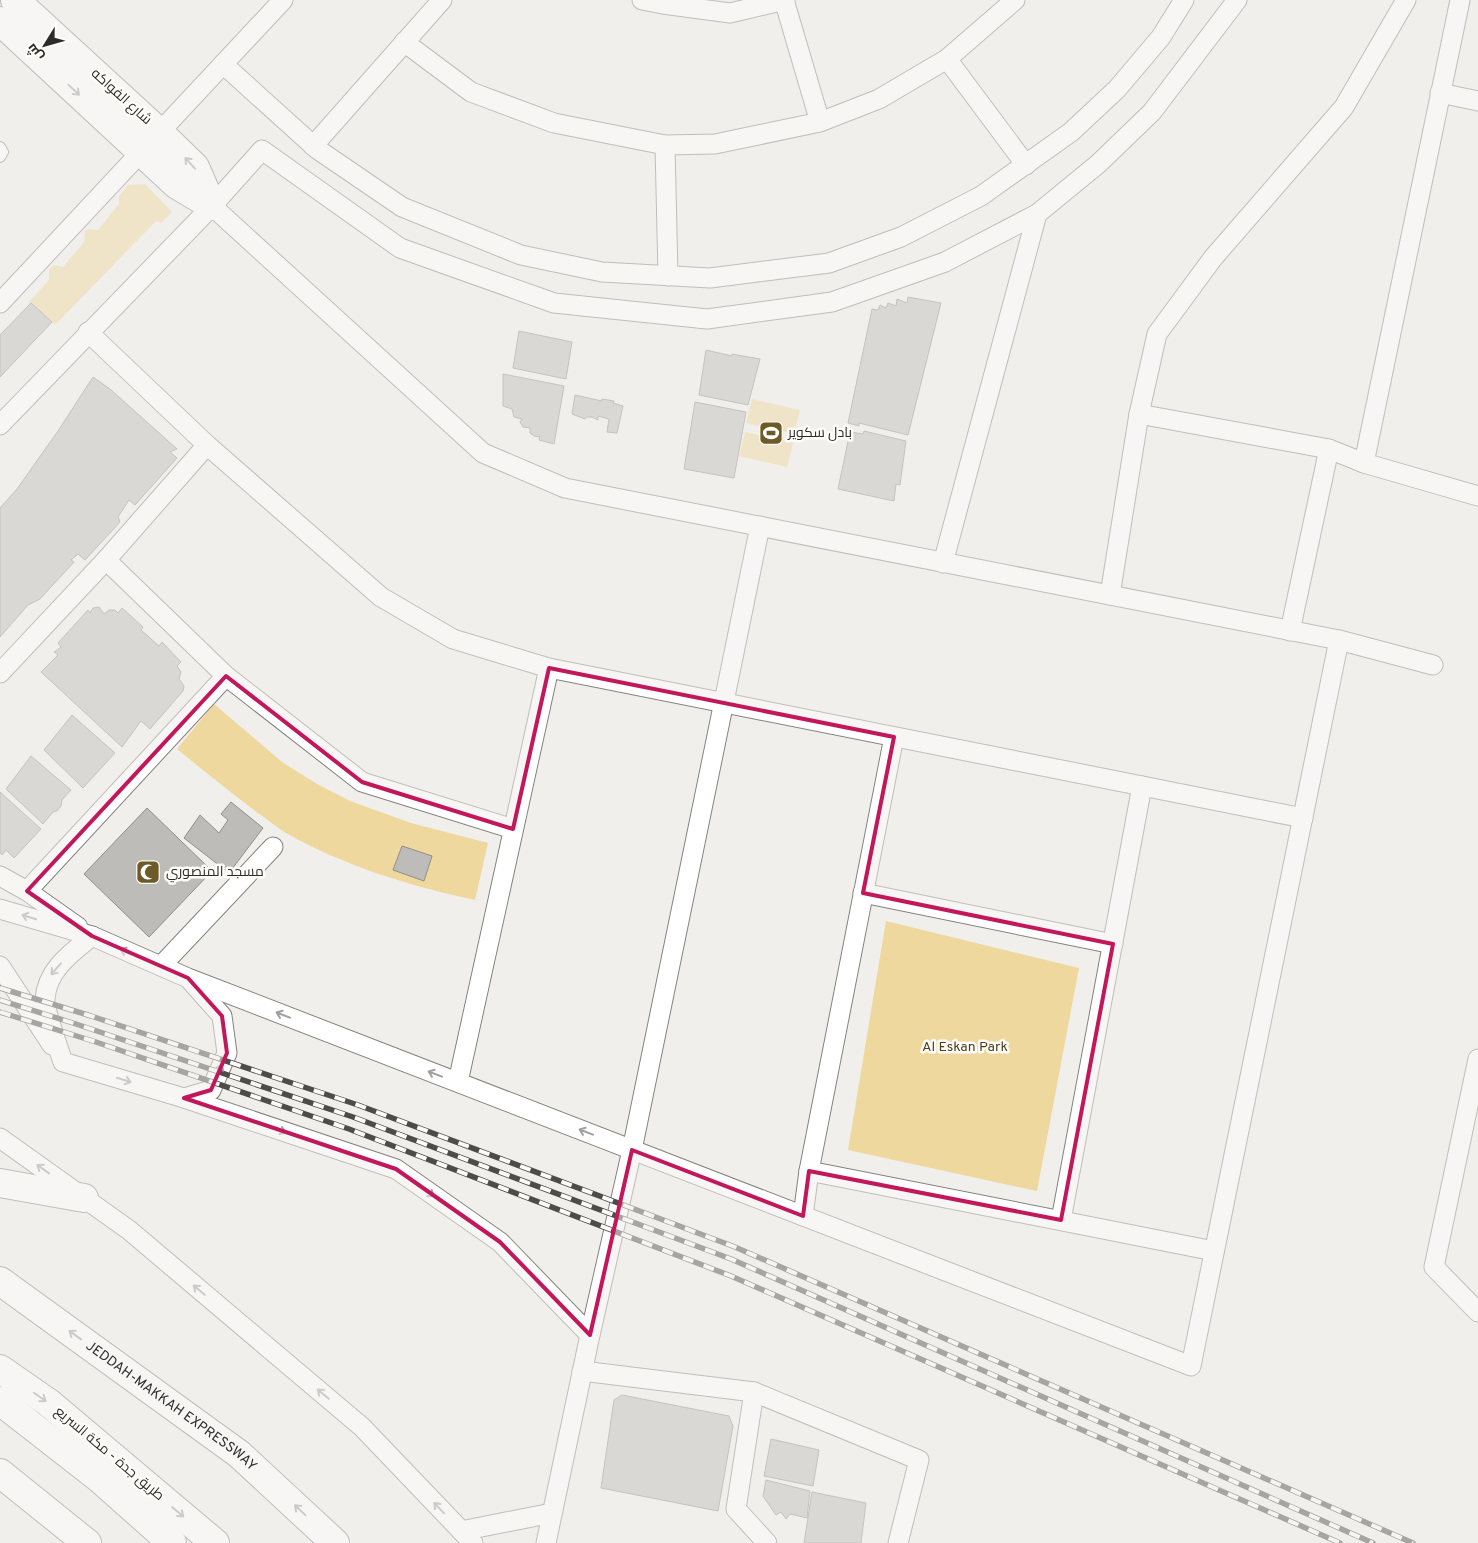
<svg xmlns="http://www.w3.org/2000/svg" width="1478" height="1543" font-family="Overpass,Cairo,sans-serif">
	<rect width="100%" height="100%" fill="#f1efeb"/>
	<g fill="#eed89d">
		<path d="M145,184L172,212L161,223L156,221L55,325L29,302L49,280V270L54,265L63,267L84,242L85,231L89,229L98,230L119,204V196L128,185Z"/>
		<path d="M752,399L800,410L794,434L746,423Z"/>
		<path d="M745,432L793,443L787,467L739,456Z"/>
		<path d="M214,704L282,762L317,784L350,801L411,823L488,843L475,900C410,886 344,866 286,833C276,827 267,819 258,813C230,792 204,771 177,749Z"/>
		<path d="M886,921L1079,968L1037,1191L848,1150Z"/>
	</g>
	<g fill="#bebcb8" stroke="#908e8a">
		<path d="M908,297L941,303L908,435L859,423V426L848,423L872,309L878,310L880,305L886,308L888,303L896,306L897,299L907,303Z"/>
		<path d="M31,303L52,322L0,377V335Z"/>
		<path d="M519,331L572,342L566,379L513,368Z"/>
		<path d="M706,350L732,356V354L760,359L748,405L699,395Z"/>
		<path d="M503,374L564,386L554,444L539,440L540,437L534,436L530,433V428L523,427L520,422L522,419L514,417L512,409L503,406Z"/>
		<path d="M93,377L110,389L177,449L170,452L177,458L135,505L129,500L118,517L120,522L85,560L78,554L71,560L74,562L40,599L28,605L0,637V508L17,489L58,431Z"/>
		<path d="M575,395L602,401V399L614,401L613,403L623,406L617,433L607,432L609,419L598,416V420L592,417H587L585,419L572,414Z"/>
		<path d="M695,402L746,412L734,478L684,469Z"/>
		<path d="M864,431L906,441L900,485L896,484L894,501L838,489L850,432L863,434Z"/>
		<path d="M99,607L104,614L109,610H115L118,613L122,608L143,627L141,630L159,646L162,642L181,662L177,666L181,672L179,679L184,686L183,691L150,729L141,721L122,747L41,672L58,655L54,652L61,647L58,643L88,610L90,613L93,608Z"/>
		<path d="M72,715L115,753L83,788L44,750Z"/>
		<path d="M31,756L71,790L62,800L61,806L57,811L53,812L43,824L6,789Z"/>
		<path d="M0,792L41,829L14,858L6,850L2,855L0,852Z"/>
		<path d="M231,802L263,828L229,873L184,838L200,815L219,833L228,820L221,814Z"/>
		<path d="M147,808L212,871L149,937L84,874Z"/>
		<path d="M402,846L432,856L424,881L393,870Z"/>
		<path d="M622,1395L729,1416L733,1426L718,1511L601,1488L614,1400Z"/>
		<path d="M771,1439L819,1450L813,1486L764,1476Z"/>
		<path d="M766,1480L810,1491L807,1518L790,1514L786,1519L781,1512L776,1515L763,1496Z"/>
		<path d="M812,1492L866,1503L861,1543H804Z"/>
	</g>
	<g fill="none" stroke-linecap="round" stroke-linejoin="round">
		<g stroke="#84837f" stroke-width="12">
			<path id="lane" d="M0,147L3,152L0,157"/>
		</g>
		<g stroke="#84837f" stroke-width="21">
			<g id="street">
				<path d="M642,0L663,4L730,13L785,0"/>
				<path d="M784,0L820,122"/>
				<path d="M404,42L471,92L554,123L665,145L715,144L820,122L879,99L947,59L1015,0"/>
				<path d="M947,59L1026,165"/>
				<path d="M223,64L317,149L402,207L521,255L602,272L710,278L829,263L901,237L981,196L1071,132L1117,89L1161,37L1184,0"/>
				<path d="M1440,93L1478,101"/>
				<path d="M665,145L668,276"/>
				<path d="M313,146L442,0"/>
				<path d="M212,206L483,453L565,488L1339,640L1433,665"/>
				<path d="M0,303L283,0"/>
				<path d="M88,332L207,445L381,597L453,639L549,668L1303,818"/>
				<path d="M1139,414L1329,449L1364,463L1478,496"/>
				<path d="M0,425L212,206L262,150L400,248L554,303L707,319L832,302L945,262L1037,214L1098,164L1152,112L1237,0"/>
				<path d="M1364,463L1460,0"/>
				<path d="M106,560L226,676L362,782L513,829"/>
				<path d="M943,563L1037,214"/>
				<path d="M1110,595L1139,414L1157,334L1213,258L1344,107L1406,0"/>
				<path d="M1290,631L1329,449"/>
				<path d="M0,673L106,560L207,445"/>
				<path d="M0,876L27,891L78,927"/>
				<path d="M27,891L226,676"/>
				<path d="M863,893L1113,944"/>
				<path d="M0,909L92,936L188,978L1191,1366L1339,640"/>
				<path d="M92,936C71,953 47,970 45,999C44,1008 59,1050 63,1062L184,1098L396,1169L500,1242L590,1335"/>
				<path d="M0,966L52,1045"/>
				<path d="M161,966L273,847"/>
				<path d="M1478,1059L1434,1267L1478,1312"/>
				<path d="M458,1082L549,668"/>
				<path d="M184,1098L211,1090L227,1053L222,1016L190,980"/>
				<path d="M0,1138L129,1230L362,1427L473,1543"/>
				<path d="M809,1171L1214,1251"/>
				<path d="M803,1216L809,1171L894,737"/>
				<path d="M1061,1220L1142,786"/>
				<path d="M582,1371L754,1392L919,1460L898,1543"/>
				<path d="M754,1392L736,1509L767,1543"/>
				<path d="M461,1531L552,1513"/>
				<path d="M546,1543L590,1335L632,1150L760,526"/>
			</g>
		</g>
		<g stroke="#84837f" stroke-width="30">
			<g id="secondary">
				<path d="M15,0L159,132L195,167L212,206"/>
				<path d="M0,21L177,185L212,206"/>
				<path d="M0,1473L87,1543"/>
			</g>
		</g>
		<g stroke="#84837f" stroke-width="30">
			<g id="highway">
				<path d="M0,1183L84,1198"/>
				<path id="s1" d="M0,1281L239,1454L335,1543"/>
				<path d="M0,1369L49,1403L215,1543"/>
				<path d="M0,1401L100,1479L172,1543"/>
			</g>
		</g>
		<use href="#lane" stroke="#fff" stroke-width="10"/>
		<use href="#street" stroke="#fff" stroke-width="19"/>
		<use href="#secondary" stroke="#fff" stroke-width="28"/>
		<use href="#highway" stroke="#fff" stroke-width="28"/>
		<g stroke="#4d4c4a" stroke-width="5.5">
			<g id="rail">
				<path d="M0,988L91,1016L358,1105L735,1247L1413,1543"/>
				<path d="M0,1000L76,1024L353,1117L731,1259L1373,1543"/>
				<path d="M0,1012L96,1042L349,1129L731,1276L1340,1543"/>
			</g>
		</g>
		<use href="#rail" stroke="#fefcf8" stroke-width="4" stroke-dasharray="11" stroke-linecap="butt"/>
	</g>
	<defs><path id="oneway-shaft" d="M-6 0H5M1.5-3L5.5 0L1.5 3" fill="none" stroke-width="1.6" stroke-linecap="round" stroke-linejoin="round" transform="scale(1.25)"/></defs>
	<g stroke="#a0a0a0">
		<use href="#oneway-shaft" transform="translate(74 90) rotate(43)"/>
		<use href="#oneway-shaft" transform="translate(190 163) rotate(-132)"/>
		<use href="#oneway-shaft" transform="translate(29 917) rotate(-163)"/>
		<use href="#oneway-shaft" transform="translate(127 952) rotate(-157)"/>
		<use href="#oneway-shaft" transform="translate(56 969) rotate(131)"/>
		<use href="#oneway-shaft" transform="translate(283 1015) rotate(-159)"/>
		<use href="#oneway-shaft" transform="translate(219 1071) rotate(-67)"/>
		<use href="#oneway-shaft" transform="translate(435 1074) rotate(-159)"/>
		<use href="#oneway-shaft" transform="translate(124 1080) rotate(17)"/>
		<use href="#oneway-shaft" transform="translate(279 1130) rotate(19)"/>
		<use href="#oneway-shaft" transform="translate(586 1132) rotate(-159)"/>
		<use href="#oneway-shaft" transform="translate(43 1169) rotate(-144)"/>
		<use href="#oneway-shaft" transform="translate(428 1192) rotate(35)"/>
		<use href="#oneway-shaft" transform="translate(199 1290) rotate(-140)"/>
		<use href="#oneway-shaft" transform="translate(75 1335) rotate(-144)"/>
		<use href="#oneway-shaft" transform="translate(323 1394) rotate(-140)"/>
		<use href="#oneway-shaft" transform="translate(40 1397) rotate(35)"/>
		<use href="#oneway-shaft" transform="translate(439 1508) rotate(-134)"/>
		<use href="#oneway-shaft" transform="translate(300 1510) rotate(-137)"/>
		<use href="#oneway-shaft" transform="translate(178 1512) rotate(40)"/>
	</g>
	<path d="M0 0H1478V1543H0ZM549,668L894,737L863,893L1113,944L1061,1220L809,1171L803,1216L632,1150L590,1335L500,1242L396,1169L184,1098L211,1090L227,1053L222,1016L188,978L92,936L27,891L226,676L362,782L513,829Z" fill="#f1efeb" fill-opacity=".55" fill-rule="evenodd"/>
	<path fill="none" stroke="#c2185b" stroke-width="4" stroke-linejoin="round" d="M549,668L894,737L863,893L1113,944L1061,1220L809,1171L803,1216L632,1150L590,1335L500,1242L396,1169L184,1098L211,1090L227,1053L222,1016L188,978L92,936L27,891L226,676L362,782L513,829Z"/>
	<defs>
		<g id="stadium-square" transform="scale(1.25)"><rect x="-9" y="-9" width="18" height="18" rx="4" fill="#6c5b29" stroke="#fefcf8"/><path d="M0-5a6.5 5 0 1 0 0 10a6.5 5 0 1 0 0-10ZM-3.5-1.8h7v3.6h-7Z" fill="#fff"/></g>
		<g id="mosque-square" transform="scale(1.25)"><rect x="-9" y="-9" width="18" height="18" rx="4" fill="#6c5b29" stroke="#fefcf8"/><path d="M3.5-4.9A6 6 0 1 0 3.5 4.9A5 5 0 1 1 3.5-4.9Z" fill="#fff"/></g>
	</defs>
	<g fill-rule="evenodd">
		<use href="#stadium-square" x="771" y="433"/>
		<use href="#mosque-square" x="148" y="872"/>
	</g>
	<g text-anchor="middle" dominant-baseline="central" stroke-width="5" stroke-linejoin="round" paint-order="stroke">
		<g font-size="14" fill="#2d2c2b" stroke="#fefcf8">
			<text transform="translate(121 97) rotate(42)">شارع الفواكه</text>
			<text stroke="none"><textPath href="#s1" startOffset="212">JEDDAH-MAKKAH EXPRESSWAY</textPath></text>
			<text transform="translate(109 1454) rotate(40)">طريق جدة - مكة السريع</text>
		</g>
		<g font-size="14" fill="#2d2c2b" stroke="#fefcf8" text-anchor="start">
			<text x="788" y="433">بادل سكوير</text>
			<text x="166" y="872">مسجد المنصوري</text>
		</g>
		<g font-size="14" fill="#4d401d" stroke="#fefcf8">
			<text x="965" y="1047">Al Eskan Park</text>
		</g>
	</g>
	<g transform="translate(45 45) rotate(233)" stroke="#fefcf8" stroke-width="4" paint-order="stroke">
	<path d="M0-4L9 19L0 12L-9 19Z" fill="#2d2c2b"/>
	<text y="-8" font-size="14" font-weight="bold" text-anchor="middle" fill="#2d2c2b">ش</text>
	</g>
</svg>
